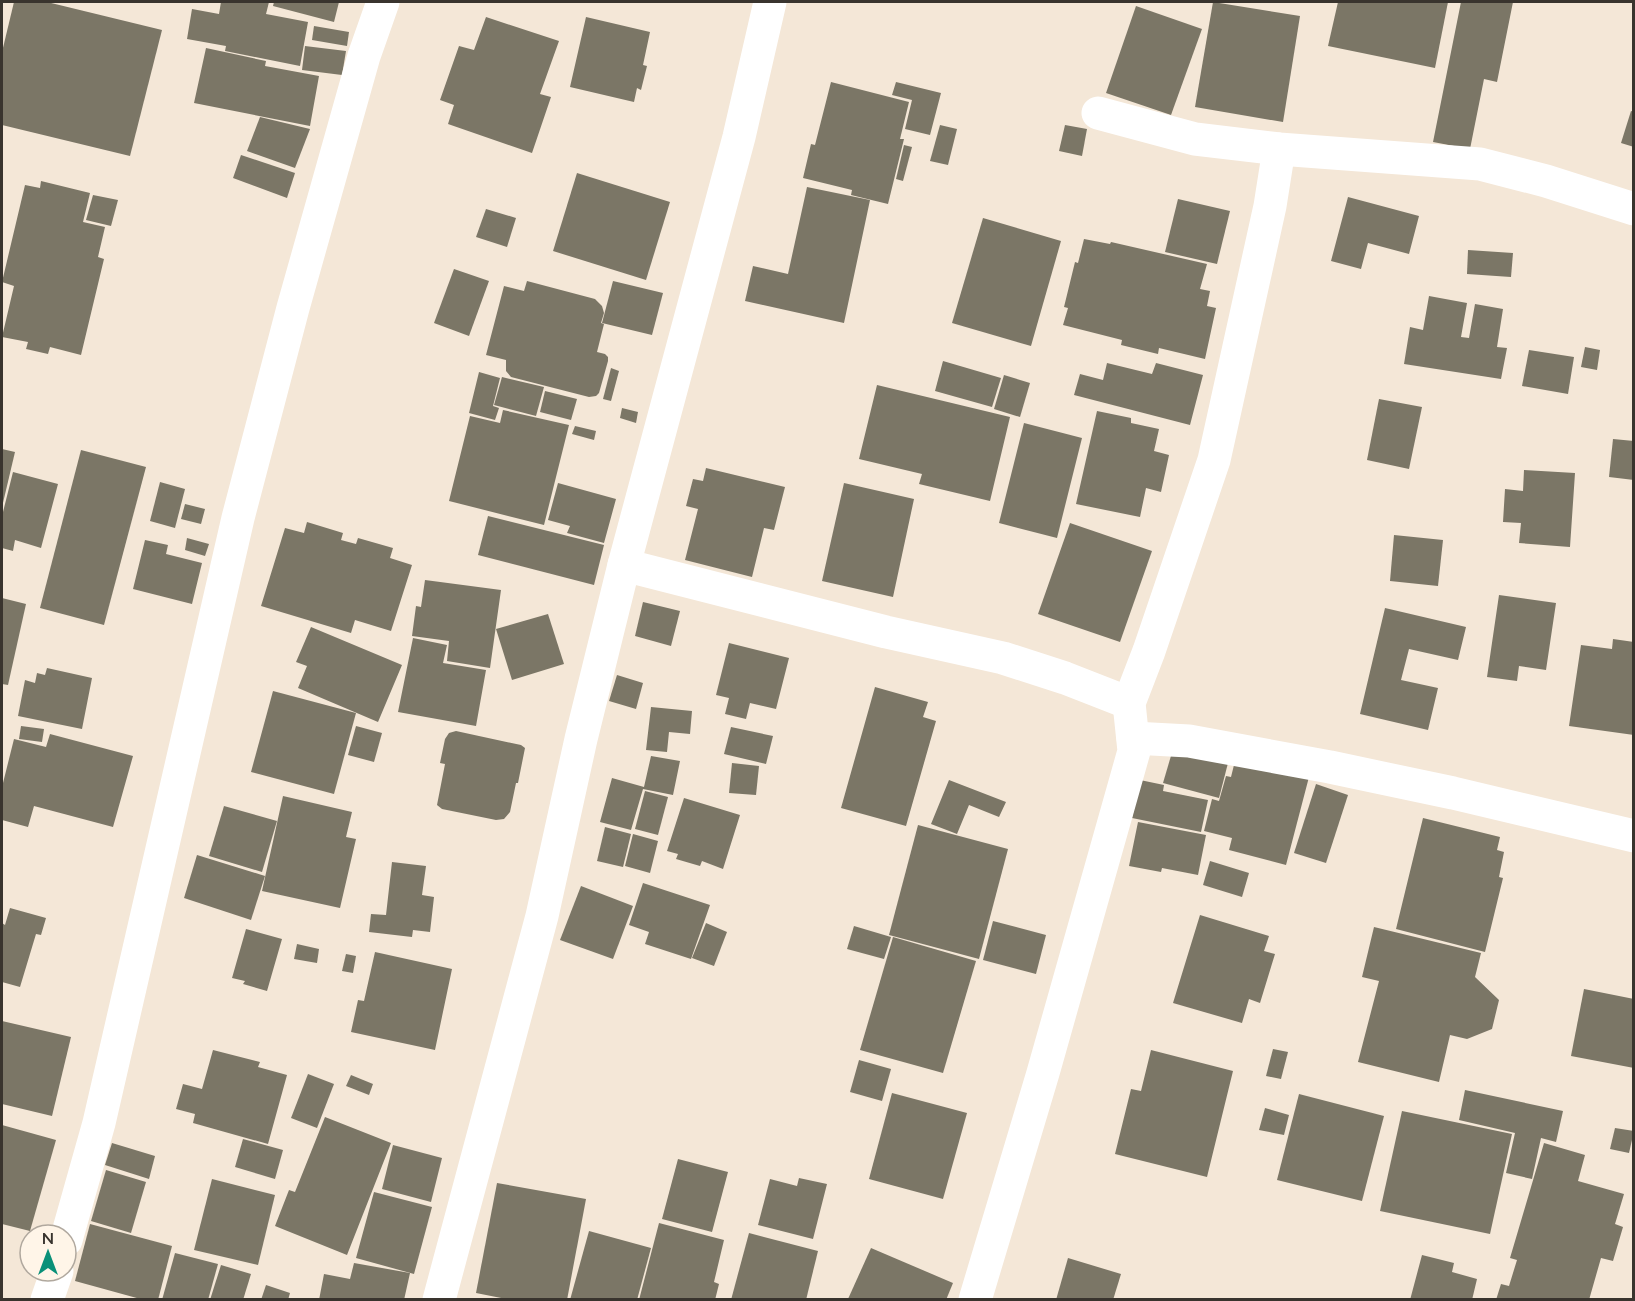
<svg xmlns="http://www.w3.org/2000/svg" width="1635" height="1301" font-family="Lato,sans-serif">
	<rect width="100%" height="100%" fill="#f4e7d7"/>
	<g fill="#7b7666">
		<path d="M14,2H47L162,30L130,156L2,125V52Z"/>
		<path d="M221,2H269L266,14L308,22L300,66L225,51L226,46L187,39L192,9L219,14Z"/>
		<path d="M274,2H339L334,22L273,6Z"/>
		<path d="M1213,2L1300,16L1283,122L1195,107Z"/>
		<path d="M1338,2H1448L1435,68L1328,46Z"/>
		<path d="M1461,2H1513L1497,82L1484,79L1470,149L1433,142Z"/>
		<path d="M1136,6L1202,29L1171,115L1106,93Z"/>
		<path d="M486,17L559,41L540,94L551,97L532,153L448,124L454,105L440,100L459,46L474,50Z"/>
		<path d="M586,17L650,32L643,65L647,66L641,90L637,88L634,102L570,87Z"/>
		<path d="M314,26L349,32L347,46L312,40Z"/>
		<path d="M305,46L346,51L342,75L302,70Z"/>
		<path d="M206,48L266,61L265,66L319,76L310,126L194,103Z"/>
		<path d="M831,82L909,102L900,139H904L888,204L851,195L852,190L803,178L811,144L815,145Z"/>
		<path d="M896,82L941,93L930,135L905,129L912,100L892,95Z"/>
		<path d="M1631,111L1634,112V147L1621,143Z"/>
		<path d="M260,117L310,129L295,168L247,151Z"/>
		<path d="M940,125L957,129L948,165L930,161Z"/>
		<path d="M1065,125L1087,129L1082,156L1059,151Z"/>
		<path d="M904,145L912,147L903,181L896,179Z"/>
		<path d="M241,155L295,173L287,198L233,178Z"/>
		<path d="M577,173L670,202L646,280L553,251Z"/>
		<path d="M41,181L90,193L83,222L105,227L98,257L104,259L81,355L50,347L48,354L26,349L28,342L2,337L14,286L2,282L25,185L40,188Z"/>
		<path d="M807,187L870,200L844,323L745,301L753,266L788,274Z"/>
		<path d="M93,195L118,200L111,226L86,220Z"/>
		<path d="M1348,197L1419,216L1409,254L1368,243L1361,269L1331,261Z"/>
		<path d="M1178,199L1230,211L1217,264L1165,252Z"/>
		<path d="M486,209L516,218L507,247L476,237Z"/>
		<path d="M983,218L1061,241L1031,346L952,323Z"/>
		<path d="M1084,239L1110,244L1111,242L1207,264L1200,289L1210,291L1207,306L1216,308L1205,359L1159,348L1158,354L1121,345L1122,340L1063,325L1068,308L1064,307L1075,262L1078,263Z"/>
		<path d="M1468,250L1513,253L1511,277L1467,274Z"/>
		<path d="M454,269L489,281L469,336L434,323Z"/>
		<path d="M527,281L595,299L602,306L604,313L601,323L604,324L597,352L605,354L608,357V361L599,393L596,396L589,397L511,377L506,371V360L486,355L504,286L524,291Z"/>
		<path d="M613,281L663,293L652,335L602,323Z"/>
		<path d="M1429,296L1467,303L1461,337L1469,338L1475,304L1503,309L1497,347L1507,348L1501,379L1404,364L1410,327L1423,330Z"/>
		<path d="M1585,347L1600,350L1597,370L1581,367Z"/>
		<path d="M1529,350L1574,357L1568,394L1522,386Z"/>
		<path d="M943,361L1001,378L992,407L935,391Z"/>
		<path d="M1107,363L1152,374L1156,363L1203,375L1190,425L1074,395L1080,374L1103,380Z"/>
		<path d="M611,368L619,371L611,401L603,399Z"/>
		<path d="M479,372L500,378L493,406L499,408L495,420L469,413Z"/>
		<path d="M1004,375L1030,383L1020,417L994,409Z"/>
		<path d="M502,377L544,387L536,416L494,405Z"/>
		<path d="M877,385L1010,417L990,501L919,484L922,474L859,459Z"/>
		<path d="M545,391L577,399L571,420L540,412Z"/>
		<path d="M1379,399L1422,407L1409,469L1367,460Z"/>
		<path d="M622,408L638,412L636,423L620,418Z"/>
		<path d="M503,410L569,425L544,525L449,501L470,416L500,423Z"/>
		<path d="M1097,411L1131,418V423L1159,429L1154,451L1169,455L1161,492L1146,488L1140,517L1076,504Z"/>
		<path d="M1024,423L1082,438L1057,538L999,523Z"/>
		<path d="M575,426L596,431L594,440L572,434Z"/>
		<path d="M1613,439L1634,441V480L1609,477Z"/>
		<path d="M2,449L15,452L2,507Z"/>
		<path d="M81,450L146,467L104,625L40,608Z"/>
		<path d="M706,468L785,487L774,530L764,528L752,577L685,560L698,509L686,506L693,479L703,481Z"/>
		<path d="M1524,470L1575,473L1570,547L1519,543L1521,523L1503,522L1505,489L1523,491Z"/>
		<path d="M13,472L58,484L41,548L15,540L13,551L2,548V516Z"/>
		<path d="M160,482L185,489L175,528L150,521Z"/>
		<path d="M558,483L616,499L604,543L567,533L570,526L548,520Z"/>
		<path d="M844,483L914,499L893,597L822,581Z"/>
		<path d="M185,504L205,509L201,524L181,519Z"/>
		<path d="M488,516L604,545L594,585L478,555Z"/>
		<path d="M307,522L343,533L341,540L356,544L358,538L393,548L390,558L412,565L391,631L355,620L351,633L261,606L285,528L304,533Z"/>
		<path d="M1070,523L1152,551L1120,642L1038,614Z"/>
		<path d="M1394,535L1443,540L1438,586L1390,581Z"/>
		<path d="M187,538L209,544L205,556L185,550Z"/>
		<path d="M145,540L168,545L166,554L202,563L192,604L133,589Z"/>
		<path d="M425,580L501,590L490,668L447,661L449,641L412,636L416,606L421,607Z"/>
		<path d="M1499,595L1556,603L1546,670L1519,666L1517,681L1487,677Z"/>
		<path d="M2,598L26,604L8,685L2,684Z"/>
		<path d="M643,602L680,611L671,646L635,636Z"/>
		<path d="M1385,608L1466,627L1458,660L1409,649L1401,680L1438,688L1428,730L1360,714Z"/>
		<path d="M548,614L564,664L512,680L496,629Z"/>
		<path d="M311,627L402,665L378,722L298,688L307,666L296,662Z"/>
		<path d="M413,638L447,645L443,663L486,670L476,726L398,712Z"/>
		<path d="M1613,639L1634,642V735L1569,726L1581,645L1612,649Z"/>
		<path d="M729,643L789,658L776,709L750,703L746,719L725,714L729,698L716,695Z"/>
		<path d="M47,668L92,678L82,729L18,716L25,680L35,683L37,673L45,675Z"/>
		<path d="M617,675L643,683L636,709L609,701Z"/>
		<path d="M875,687L928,702L923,717L936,721L906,826L841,808Z"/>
		<path d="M273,691L356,713L334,794L251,772Z"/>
		<path d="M651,707L692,711L690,734L669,732L667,752L646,750Z"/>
		<path d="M21,726L44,729L42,742L19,739Z"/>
		<path d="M356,726L382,733L374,762L348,755Z"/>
		<path d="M731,727L773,736L766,764L724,754Z"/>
		<path d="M456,731L521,745L525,748L518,783H516L510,812L504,819L496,820L442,809L437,805L445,764L440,763L445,739L449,733Z"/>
		<path d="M50,734L133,756L113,827L34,806L28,827L2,820V787L14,739L46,747Z"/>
		<path d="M1173,749L1228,763L1219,798L1163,783Z"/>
		<path d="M651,756L680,761L673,795L643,789L631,830L600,822L612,778L644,787Z"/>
		<path d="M1235,761L1309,777L1286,865L1229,850L1232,838L1204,831L1212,799L1219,801L1226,776L1231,777Z"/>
		<path d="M732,763L759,766L756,795L729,793Z"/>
		<path d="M949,780L1006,802L999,817L969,805L957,834L931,824Z"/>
		<path d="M1140,780L1164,785L1163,791L1208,800L1201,832L1132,818Z"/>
		<path d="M1316,784L1348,795L1326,863L1294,853Z"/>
		<path d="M645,791L668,797L658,835L635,829Z"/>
		<path d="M283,796L352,812L346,837L356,839L340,908L262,891Z"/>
		<path d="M684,798L740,815L723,869L702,861L700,866L676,859L678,854L667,851Z"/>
		<path d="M224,806L277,821L262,872L209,856Z"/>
		<path d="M1423,818L1500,837L1497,850L1504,852L1499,877L1503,878L1485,952L1396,929Z"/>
		<path d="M1138,822L1206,835L1198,875L1162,868L1161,872L1129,866Z"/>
		<path d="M918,825L1008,849L979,959L889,935Z"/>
		<path d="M605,827L631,834L623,867L597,861Z"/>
		<path d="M633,834L658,841L650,873L625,866Z"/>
		<path d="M197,855L265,876L251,920L184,898Z"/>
		<path d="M1210,861L1249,873L1242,897L1203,885Z"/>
		<path d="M392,862L426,866L422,895L434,897L430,932L413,930L412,937L369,932L371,914L386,915Z"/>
		<path d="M643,883L710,905L691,959L645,944L649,932L629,925Z"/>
		<path d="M581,886L633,906L613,959L560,940Z"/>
		<path d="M10,908L46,918L41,935L36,934L20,987L2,982V923L5,925Z"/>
		<path d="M1200,915L1269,936L1264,951L1275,954L1260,1003L1249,999L1242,1023L1173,1003Z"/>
		<path d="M993,921L1046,935L1036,974L983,960Z"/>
		<path d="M706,923L727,932L714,966L692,958Z"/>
		<path d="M854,926L891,937L884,959L847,949Z"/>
		<path d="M1374,927L1481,953L1475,977L1499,1000L1492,1029L1467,1039L1450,1035L1439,1082L1358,1062L1379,981L1362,977Z"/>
		<path d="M246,929L282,939L267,991L243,984L245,981L232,978Z"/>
		<path d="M893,937L976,961L943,1073L860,1050Z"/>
		<path d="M297,944L319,949L317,963L294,959Z"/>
		<path d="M375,952L452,969L435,1050L351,1032L358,1000L364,1001Z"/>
		<path d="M346,954L356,956L353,973L342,971Z"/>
		<path d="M1584,989L1634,999V1068L1571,1056Z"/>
		<path d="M2,1021L71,1037L52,1116L2,1104Z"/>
		<path d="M1273,1049L1288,1052L1281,1079L1266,1076Z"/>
		<path d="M213,1050L260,1062L258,1067L287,1075L268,1144L193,1123L195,1114L176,1109L183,1084L202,1089Z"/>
		<path d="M1151,1050L1233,1071L1207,1177L1115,1154L1131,1089L1141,1091Z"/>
		<path d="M859,1060L891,1069L882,1101L850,1092Z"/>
		<path d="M308,1074L334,1084L317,1128L291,1118Z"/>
		<path d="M351,1075L373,1084L369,1095L346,1086Z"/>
		<path d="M1465,1090L1563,1111L1556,1142L1541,1138L1532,1179L1506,1173L1515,1133L1459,1120Z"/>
		<path d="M892,1093L967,1113L943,1199L869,1179Z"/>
		<path d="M1299,1094L1384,1116L1362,1201L1277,1180Z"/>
		<path d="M1265,1108L1289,1115L1284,1135L1259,1130Z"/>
		<path d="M1402,1111L1512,1134L1490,1234L1380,1211Z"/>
		<path d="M325,1117L391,1143L347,1255L275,1226L289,1190L295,1192Z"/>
		<path d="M2,1125L56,1140L30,1231L2,1224Z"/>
		<path d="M1615,1128L1634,1131L1629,1153L1610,1149Z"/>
		<path d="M243,1139L283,1150L275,1179L235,1167Z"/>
		<path d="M112,1143L155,1156L149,1179L105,1165Z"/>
		<path d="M1544,1143L1585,1155L1578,1181L1624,1194L1615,1224L1623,1227L1613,1261L1601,1258L1589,1300H1496L1501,1284L1509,1286L1517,1260L1510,1258Z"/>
		<path d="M393,1145L442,1158L431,1202L382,1189Z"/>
		<path d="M678,1159L728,1172L712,1232L662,1219Z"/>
		<path d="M106,1170L146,1182L131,1233L91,1221Z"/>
		<path d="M799,1178L827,1184L813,1239L758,1225L770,1179L797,1186Z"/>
		<path d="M212,1179L275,1195L258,1265L194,1250Z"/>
		<path d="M497,1183L586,1199L567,1300H511L476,1293Z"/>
		<path d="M374,1192L432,1207L414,1274L356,1258Z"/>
		<path d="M659,1223L724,1240L714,1282L719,1284L715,1300H639Z"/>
		<path d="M90,1224L172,1246L158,1300H144L75,1281Z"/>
		<path d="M589,1231L651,1248L637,1300H570Z"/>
		<path d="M749,1233L818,1251L806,1300H731Z"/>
		<path d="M871,1248L953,1283L946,1300L848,1299Z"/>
		<path d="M175,1253L218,1264L208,1300H162Z"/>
		<path d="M1422,1255L1454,1263L1452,1272L1477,1279L1472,1300H1410Z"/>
		<path d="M1068,1258L1121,1274L1113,1300H1056Z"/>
		<path d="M354,1263L410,1273L404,1300H319L324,1274L350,1279Z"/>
		<path d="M221,1265L251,1274L243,1300H210Z"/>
		<path d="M266,1285L290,1293L288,1300H261Z"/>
	</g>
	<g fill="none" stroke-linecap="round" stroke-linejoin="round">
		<g stroke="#fff" stroke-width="33">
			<path d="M1098,113L1195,139L1279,149L1480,164L1546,181L1634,209"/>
			<path d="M624,565L886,632L1003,658L1065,678L1129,703"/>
			<path d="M1133,738L1189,741L1330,767L1453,793L1634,836"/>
			<path d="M66,1240L99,1123L238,518L293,308L364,56L383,2"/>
			<path d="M47,1300L57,1271"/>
			<path d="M439,1300L542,916L581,739L624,565L739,137L770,2"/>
			<path d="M975,1300L1043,1073L1134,751L1129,703L1149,651L1214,460L1270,206L1279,149"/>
		</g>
	</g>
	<rect width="1635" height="1301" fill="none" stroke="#39342e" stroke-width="6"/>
	<g transform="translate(48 1253)"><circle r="28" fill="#fff5e8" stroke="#b0a89e" stroke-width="1.5"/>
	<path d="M0-4.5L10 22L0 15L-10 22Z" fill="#0a9078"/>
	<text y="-9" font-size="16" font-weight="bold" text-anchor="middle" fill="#39342e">N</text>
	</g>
</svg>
